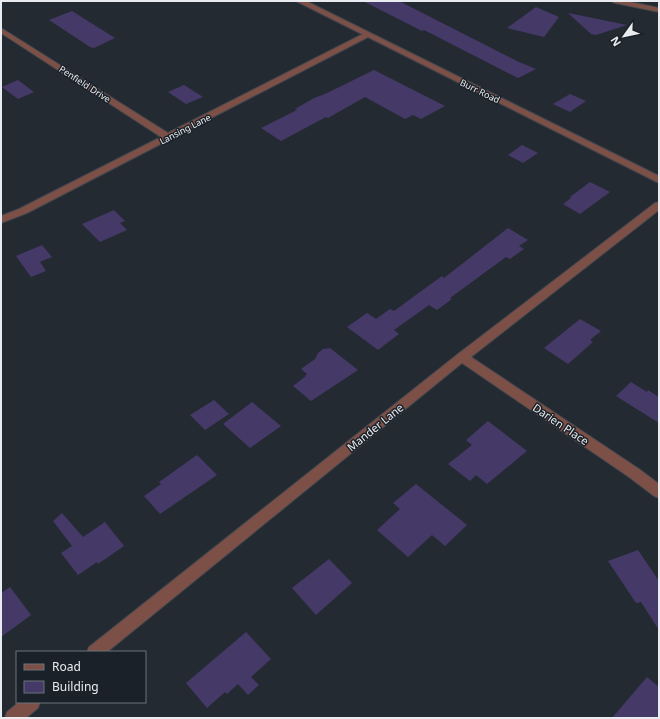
<svg xmlns="http://www.w3.org/2000/svg" width="660" height="719" font-family="'Noto Sans',sans-serif">
	<rect width="100%" height="100%" fill="#242a32"/>
	<g fill="#453968">
		<path d="M363,1H399L519,62L536,69L518,78L424,30L422,31Z"/>
		<path d="M536,7L559,17L544,37L507,28Z"/>
		<path d="M72,11L115,38L94,48L90,47L49,20Z"/>
		<path d="M568,13L627,25L596,35L591,34Z"/>
		<path d="M374,70L445,106L421,119L413,115L405,119L365,97L328,118L326,117L281,141L261,128L297,110L295,109L314,98L325,94Z"/>
		<path d="M18,80L34,92L18,99L2,87Z"/>
		<path d="M184,85L203,97L186,104L168,92Z"/>
		<path d="M570,94L586,101L570,112L553,104Z"/>
		<path d="M522,145L538,153L523,163L508,155Z"/>
		<path d="M590,182L610,192L580,214L563,204L571,198L570,197Z"/>
		<path d="M114,210L125,221L120,223L127,230L100,242L82,224Z"/>
		<path d="M508,228L528,240L519,246L524,249L510,259L506,257L450,298L452,299L437,310L429,305L394,330L399,334L378,350L347,327L367,313L376,319L390,309L394,311L442,276L444,278Z"/>
		<path d="M42,245L52,257L40,262L46,271L31,277L16,256Z"/>
		<path d="M580,319L601,331L590,340L593,342L568,364L544,348Z"/>
		<path d="M330,348L358,370L311,401L293,386L306,376H305L307,374L301,369L315,359L318,353L323,349Z"/>
		<path d="M631,382L647,392L648,390L659,397V423L616,396Z"/>
		<path d="M214,400L229,414L205,430L190,415Z"/>
		<path d="M252,402L281,426L250,448L223,424Z"/>
		<path d="M488,421L527,451L487,484L476,475L470,481L448,464L472,445L466,440Z"/>
		<path d="M197,455L217,475L160,514L144,496L161,484L159,482Z"/>
		<path d="M416,484L467,525L445,546L432,535L408,557L377,530L400,509L393,503Z"/>
		<path d="M62,513L83,537L105,522L124,546L98,564L97,562L78,575L61,553L72,546L53,521Z"/>
		<path d="M638,550L659,581V630L641,602L636,603L608,561Z"/>
		<path d="M329,559L352,583L316,615L292,588Z"/>
		<path d="M10,587L31,615L1,637V593Z"/>
		<path d="M246,632L271,659L251,677L259,685L248,695L238,684L227,694L225,692L207,708L186,683Z"/>
		<path d="M647,677L659,687V718H612Z"/>
	</g>
	<g fill="none" stroke-linecap="round" stroke-linejoin="round">
		<g stroke="#3f454d" stroke-width="2">
			<g id="minor">
				<path d="M611,1H626L659,8V12L615,3Z"/>
				<path d="M1,28L168,133L365,33H368L372,35L27,213L1,223V216L19,209L161,137L1,33Z"/>
				<path d="M659,202V210L471,357L639,469L659,484V498L654,496L629,477L462,363L107,652H87L89,647L458,354L655,203Z"/>
				<path d="M19,702H40L38,708L26,718H5L7,712Z"/>
			</g>
		</g>
		<g stroke="#3f454d" stroke-width="2">
			<path id="tertiary" d="M296,1H306L659,176V183Z"/>
		</g>
		<use href="#minor" fill="#7c5047" fill-rule="evenodd"/>
		<use href="#tertiary" fill="#7c5047" fill-rule="evenodd"/>
	</g>
	<g text-anchor="middle" dominant-baseline="central" stroke-width="3" stroke-linejoin="round" paint-order="stroke">
		<g font-size="9" fill="#e8ecf1" stroke="#1b2128">
			<text transform="translate(85 84) rotate(33)">Penfield Drive</text>
			<text transform="translate(480 91) rotate(26)">Burr Road</text>
			<text transform="translate(185 129) rotate(-27)">Lansing Lane</text>
		</g>
		<g font-size="11" fill="#e8ecf1" stroke="#1b2128">
			<text transform="translate(561 424) rotate(34)">Darien Place</text>
			<text transform="translate(375 427) rotate(-39)">Mander Lane</text>
		</g>
	</g>
	<rect width="660" height="719" fill="none" stroke="#e8ecf1" stroke-width="4"/>
	<rect x="16" y="651" width="130" height="52" fill="#1b2128" stroke="#6d7278"/>
	<rect x="24" y="664" width="20" height="6" fill="#7c5047" stroke="#6d7278"/>
	<text x="52" y="671" font-size="12" fill="#e8ecf1">Road</text>
	<rect x="24" y="681" width="20" height="12" fill="#453968" stroke="#6d7278"/>
	<text x="52" y="691" font-size="12" fill="#e8ecf1">Building</text>
	<g transform="translate(624 36) rotate(237)" stroke="#1b2128" stroke-width="3" paint-order="stroke">
	<path d="M0-3L7 15L0 10L-7 15Z" fill="#e8ecf1"/>
	<text y="-6" font-size="11" font-weight="bold" text-anchor="middle" fill="#e8ecf1">N</text>
	</g>
</svg>
